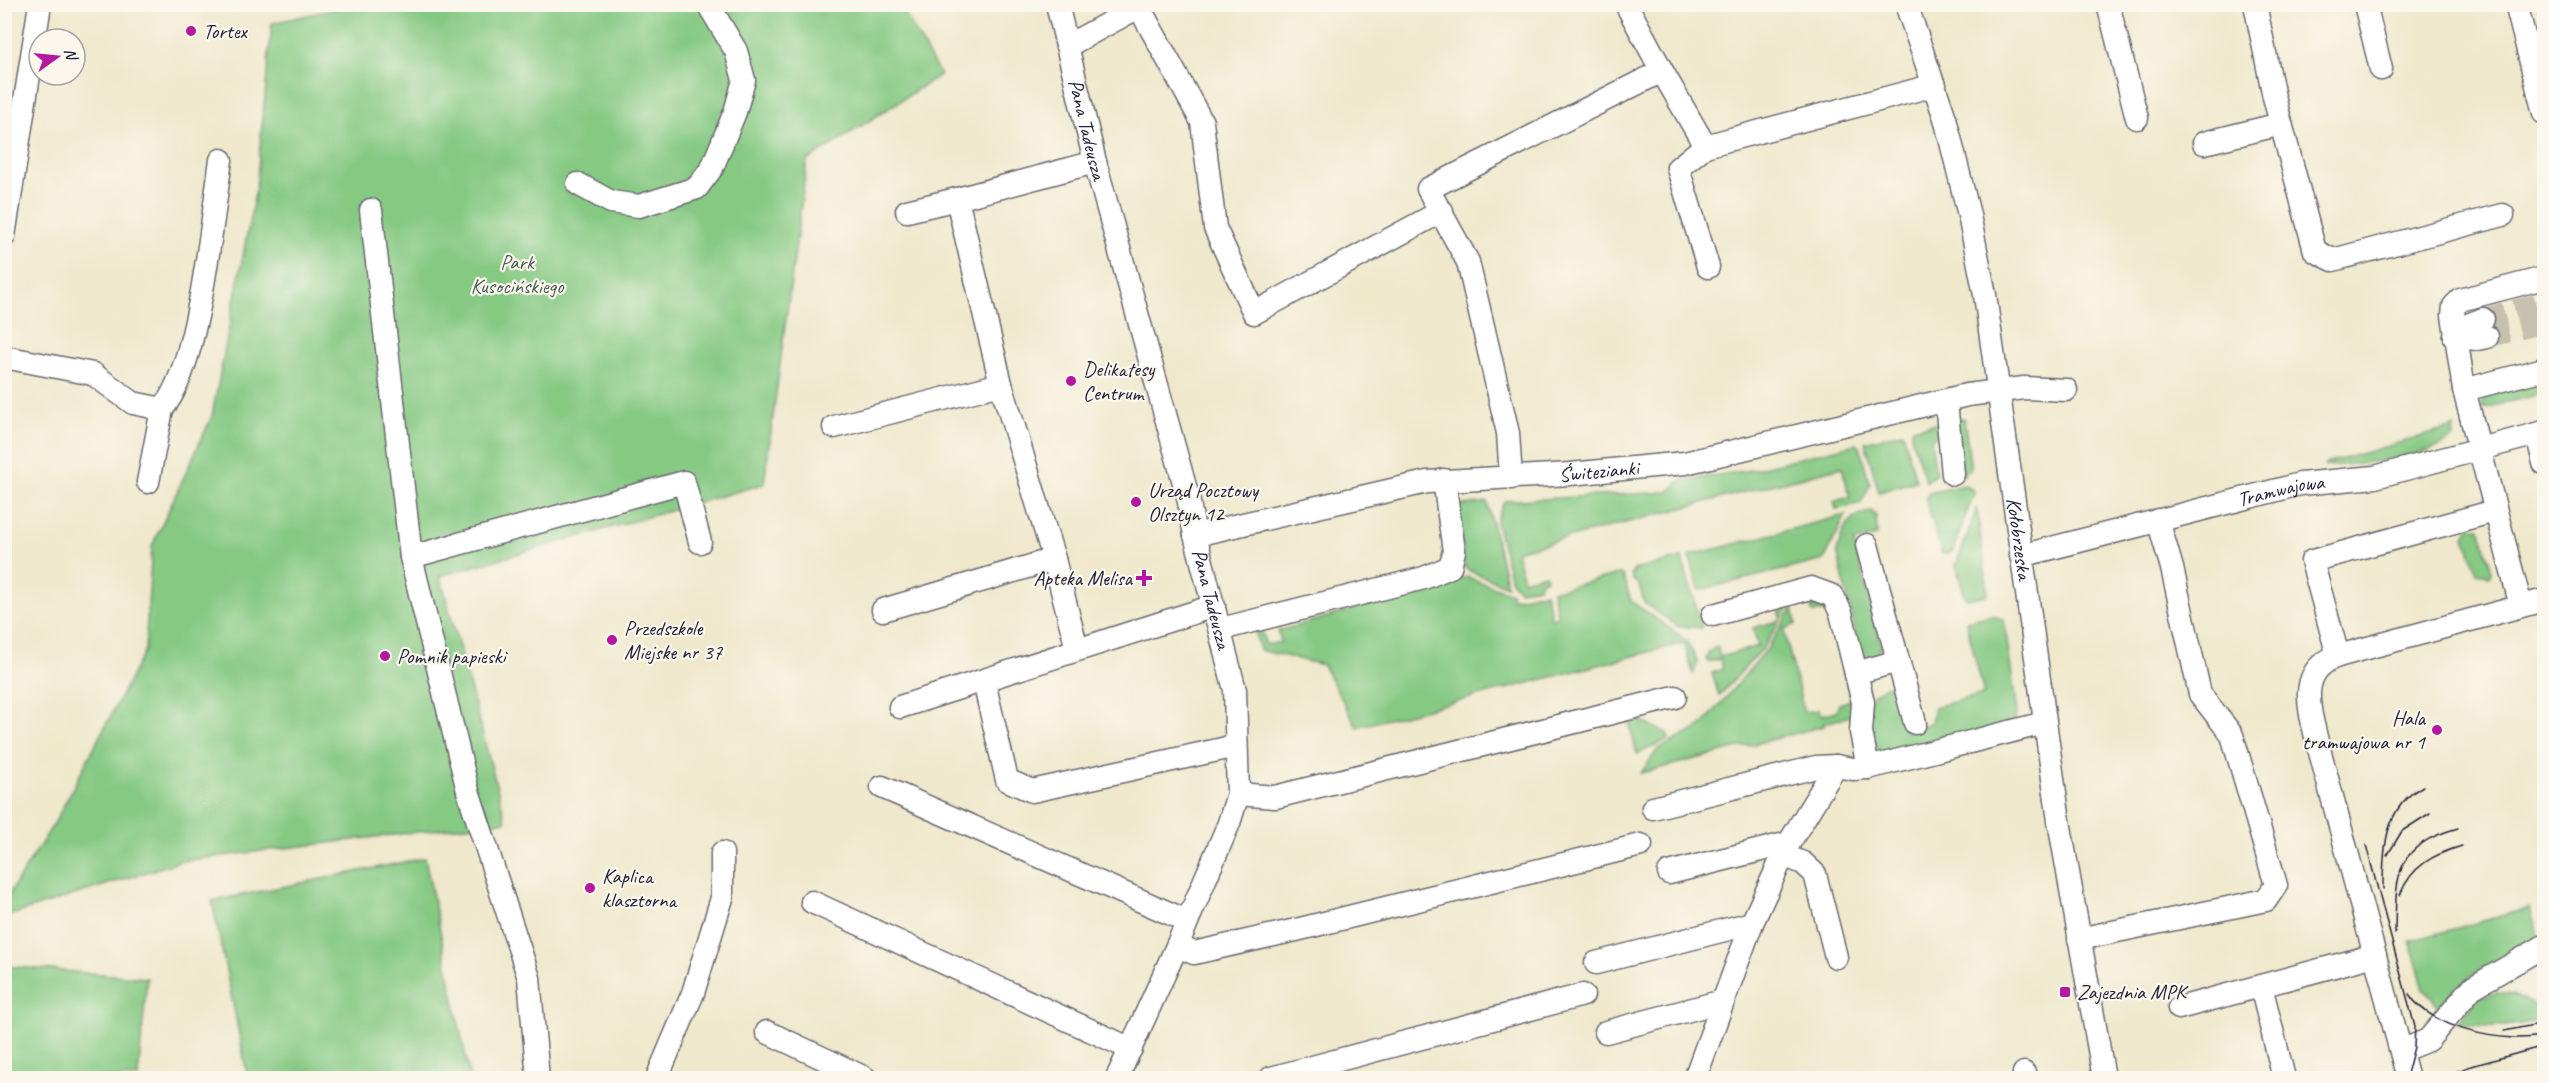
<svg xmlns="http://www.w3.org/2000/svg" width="2549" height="1083" font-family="Caveat,sans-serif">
	<rect width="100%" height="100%" fill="#fbf7ec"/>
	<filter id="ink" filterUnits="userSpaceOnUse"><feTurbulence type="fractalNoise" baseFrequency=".0167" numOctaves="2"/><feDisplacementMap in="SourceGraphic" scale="12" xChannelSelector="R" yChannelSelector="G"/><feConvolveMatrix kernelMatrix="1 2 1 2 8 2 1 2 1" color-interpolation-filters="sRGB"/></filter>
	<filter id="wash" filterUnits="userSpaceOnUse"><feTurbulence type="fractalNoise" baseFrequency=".008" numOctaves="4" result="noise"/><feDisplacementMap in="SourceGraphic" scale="24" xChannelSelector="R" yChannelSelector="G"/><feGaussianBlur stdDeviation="1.35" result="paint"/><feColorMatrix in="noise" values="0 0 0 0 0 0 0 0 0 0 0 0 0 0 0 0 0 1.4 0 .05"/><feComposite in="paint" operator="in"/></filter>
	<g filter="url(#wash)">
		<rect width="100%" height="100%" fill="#efe8cc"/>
		<g fill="#85c983" stroke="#54765f" stroke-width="1.5">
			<path d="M357,4L900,5L940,75L807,161L764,484L440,576L506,821L181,861L5,917L4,902L55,822L145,650L152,546L212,416L256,188L272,23Z"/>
			<path d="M2544,375V393L2482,409L2483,398L2490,391Z"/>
			<path d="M1962,418L1964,419L1971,469L1963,476L1955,419Z"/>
			<path d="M1943,422L1944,429L1931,440L1936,474L1926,482L1911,437L1913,428Z"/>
			<path d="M2454,427L2453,437C2437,457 2351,465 2325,466V464Z"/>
			<path d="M1903,432L1916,481L1879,492L1865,442Z"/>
			<path d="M1856,444L1860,447L1870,485L1861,503L1836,509L1834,501L1850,497L1842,467L1516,551L1523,580L1545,574L1546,579L1540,582L1539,587L1519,590L1511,581L1496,521L1504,501L1669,492L1679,481L1751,470Z"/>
			<path d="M1965,485L1973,490L1974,494L1952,552L1944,554L1941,552L1926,499L1929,493Z"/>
			<path d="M1487,502L1507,586L1470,571L1465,567L1457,506Z"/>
			<path d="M1977,508L1988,593L1987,595L1967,599L1965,597L1956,565Z"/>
			<path d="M1871,511L1876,516L1877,536L1854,542L1881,645L1878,654L1870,659L1860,653L1837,551L1843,532L1853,518Z"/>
			<path d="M1846,515L1824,560L1699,590L1690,557L1692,555Z"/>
			<path d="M2470,527H2480L2492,572L2490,576L2477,572L2465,536Z"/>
			<path d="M1682,558L1702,627V628L1677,626L1644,603L1639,584L1633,580L1631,574L1634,570Z"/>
			<path d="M1619,574L1623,575L1631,601L1686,640L1698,662L1693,674L1684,643L1357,727L1323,665L1260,650L1254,628L1261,627L1266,645L1281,642L1278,631L1467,577L1511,593L1512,599L1545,592L1552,619L1558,617L1552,591Z"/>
			<path d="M1827,597L1856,700L1852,716L1824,723V726L1641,773L1658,749L1701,727L1768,648L1793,607L1796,624L1784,630L1804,712L1819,710L1821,715L1836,711L1839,704L1851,700L1828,611L1813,613L1808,601L1810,598Z"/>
			<path d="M1790,605L1764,647L1719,696L1712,673L1723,669L1720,659L1708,662L1706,660L1709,652L1717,646L1720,657L1758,646L1753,628L1781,620L1779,608Z"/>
			<path d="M1992,615L2004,620L2017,712L2014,722L1889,757L1878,749L1870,735L1868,707L1873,695L1886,685L1893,688L1905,731L1931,723L1934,707L1984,694L1966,621Z"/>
			<path d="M1627,715L1667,733L1669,739L1637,754Z"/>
			<path d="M425,858L470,1078H248L212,901Z"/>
			<path d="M2530,908L2539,938C2504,958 2462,974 2439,1007L2424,989L2410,941Z"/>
			<path d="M4,966L147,978L138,1078H5Z"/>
			<path d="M2495,993C2515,992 2526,1002 2544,1009V1019C2515,1027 2488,1029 2458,1022L2478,998Z"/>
		</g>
	</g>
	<g filter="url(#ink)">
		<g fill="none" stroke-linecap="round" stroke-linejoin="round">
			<g stroke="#c6c0af" stroke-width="22" stroke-dasharray="22 11" stroke-linecap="butt">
				<path d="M2483,319L2544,303"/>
				<path d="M2487,337L2544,322"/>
			</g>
			<g stroke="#6a676e" stroke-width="25">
				<g id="minor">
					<path id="s1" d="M1057,4L1095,162L1188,497L1195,535L1235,690L1238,794L1229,823L1177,946L1117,1078"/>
					<path id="s2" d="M1906,4L1945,118L1969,215L1985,295L2059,821L2104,1078"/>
					<path d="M2108,4L2137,118"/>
					<path d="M2255,4L2274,97L2315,251L2333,260L2503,215"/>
					<path d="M2365,4L2381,69"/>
					<path d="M2516,4L2544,113"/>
					<path d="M1139,7L1202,122L1215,228L1254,313L1442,211"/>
					<path d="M1067,46L1144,4"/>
					<path d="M1662,71L1705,146"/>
					<path d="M2204,143L2281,124"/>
					<path d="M578,184L611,202L639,206L697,188L712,168L735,112L744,80L736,51L708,4"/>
					<path d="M371,210L411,557L684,482L700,542"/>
					<path d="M907,211L957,199"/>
					<path d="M4,236L40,4"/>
					<path d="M1708,267L1678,168L1705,146L1935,85"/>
					<path d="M2455,337L2463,327L2483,319"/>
					<path d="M2455,337L2477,339L2487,337"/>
					<path d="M4,357L93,374L133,403L162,409L148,482"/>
					<path d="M2464,390L2544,369"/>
					<path d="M1946,401L1953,474"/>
					<path d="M162,409C199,368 212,218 221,160"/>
					<path d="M834,427L1001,384"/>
					<path d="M2537,434L2544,463"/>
					<path d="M1511,478L1508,433L1468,262L1428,189L1662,71L1626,4"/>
					<path id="s3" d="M1195,535L1427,482L1570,474L1685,463L1967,395L2024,388L2066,390"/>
					<path d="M1867,545L1915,723"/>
					<path id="s4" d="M2021,556L2300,484L2375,477L2544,432"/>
					<path d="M411,557L468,791L529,978L538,1078"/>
					<path d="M2521,606L2464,390L2453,315L2454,306L2460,300L2544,278"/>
					<path d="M883,610L1054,559"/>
					<path d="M1713,615L1811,588L1833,596L1841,613L1863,702L1861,732L1868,768"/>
					<path d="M1221,629L1424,578L1450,567L1454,551L1444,480"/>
					<path d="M1077,649L1054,559L1001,384L957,199L1095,162"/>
					<path d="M2338,656L2312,561L2495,511"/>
					<path d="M1856,673L1898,661"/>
					<path d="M984,682L1007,780L1032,791L1236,746"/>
					<path d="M900,707L1214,606"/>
					<path d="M882,787L1187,921"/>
					<path d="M1238,794L1275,797L1675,697"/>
					<path d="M1653,808L1816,767L1836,766"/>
					<path d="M1783,855L1803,863L1815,874L1836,957"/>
					<path d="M1669,873L1789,843"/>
					<path d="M812,902L1131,1049"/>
					<path d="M2079,939L2266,900L2276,885L2232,735L2200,694L2172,568L2158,520"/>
					<path d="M1177,946L1194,953L1296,930L1641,845"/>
					<path d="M1596,963L1752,923"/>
					<path d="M2261,986L2284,1078"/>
					<path d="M2179,1008L2375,955"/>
					<path d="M767,1032L865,1078"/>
					<path d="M1606,1032L1723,1001"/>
					<path d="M2401,1051L2428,1040L2472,988L2544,946"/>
					<path d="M2024,1073L2026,1078"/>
					<path d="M657,1078L693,993L722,898V853"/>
					<path d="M1271,1078L1583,995"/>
					<path d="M1695,1078L1752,923L1789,843L1836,766L1853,769L1868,768L2044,723"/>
					<path d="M2408,1078L2317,741C2309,708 2297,670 2338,656L2544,600"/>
				</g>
			</g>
			<use href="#minor" stroke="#fff" stroke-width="22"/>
			<g stroke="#22223b" stroke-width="1.5">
				<path d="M2366,845L2415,1027L2414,1047L2406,1078"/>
				<path d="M2387,856L2402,831L2430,813"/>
				<path d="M2383,889C2383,850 2384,807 2423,786"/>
				<path d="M2400,895C2411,866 2434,854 2462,846"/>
				<path d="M2395,933C2396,874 2394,846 2458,828"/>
				<path d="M2409,994C2431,1029 2506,1045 2544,1035"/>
				<path d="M2504,1031L2544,1023"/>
				<path d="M2440,1078L2468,1067L2544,1046"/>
			</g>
		</g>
	</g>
	<g fill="#b5179e" stroke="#fbf7ec" stroke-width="2">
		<circle cx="191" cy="31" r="6"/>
		<circle cx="1071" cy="381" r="6"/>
		<circle cx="1136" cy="502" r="6"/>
		<path d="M1141 569h6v6h6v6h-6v6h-6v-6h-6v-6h6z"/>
		<circle cx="612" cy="640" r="6"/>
		<circle cx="385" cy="656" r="6"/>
		<circle cx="2437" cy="730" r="6"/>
		<circle cx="590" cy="888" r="6"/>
		<rect x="2059" y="986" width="12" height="12" rx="3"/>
	</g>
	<g text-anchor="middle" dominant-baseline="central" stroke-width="4.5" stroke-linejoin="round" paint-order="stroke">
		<g font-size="21" fill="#22223b" stroke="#fbf7ec" text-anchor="start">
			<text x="203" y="31">Tortex</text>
			<text x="1083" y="369">Delikatesy<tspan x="1083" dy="24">Centrum</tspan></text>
			<text x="1148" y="490">Urząd Pocztowy<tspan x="1148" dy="24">Olsztyn 12</tspan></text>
			<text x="1132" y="578" text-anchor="end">Apteka Melisa</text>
			<text x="624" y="628">Przedszkole<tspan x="624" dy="24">Miejske nr 37</tspan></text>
			<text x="397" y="656">Pomnik papieski</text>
			<text x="2425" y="718" text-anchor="end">Hala<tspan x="2425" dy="24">tramwajowa nr 1</tspan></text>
			<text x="602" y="876">Kaplica<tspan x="602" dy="24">klasztorna</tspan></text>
			<text x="2077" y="992">Zajezdnia MPK</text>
		</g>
		<g font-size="21" fill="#22223b" stroke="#fbf7ec">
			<text stroke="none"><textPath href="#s1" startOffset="129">Pana Tadeusza</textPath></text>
			<text stroke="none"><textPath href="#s3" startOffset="410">Świtezianki</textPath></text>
			<text stroke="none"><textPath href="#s4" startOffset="268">Tramwajowa</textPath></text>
			<text stroke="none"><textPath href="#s2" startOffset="548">Kołobrzeska</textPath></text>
			<text stroke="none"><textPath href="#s1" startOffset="615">Pana Tadeusza</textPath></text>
		</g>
		<g font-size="21" fill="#455c54" stroke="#fbf7ec">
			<text x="517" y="262">Park<tspan x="517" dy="24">Kusocińskiego</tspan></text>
		</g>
	</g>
	<rect width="2549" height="1083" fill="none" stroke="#fbf7ec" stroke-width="24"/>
	<g transform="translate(57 57) rotate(75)"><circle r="28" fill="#fbf7ec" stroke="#a4a2a5" stroke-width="1.5"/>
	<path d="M0-4.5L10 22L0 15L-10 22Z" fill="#b5179e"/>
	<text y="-9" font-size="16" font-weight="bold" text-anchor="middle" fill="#22223b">N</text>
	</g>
</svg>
